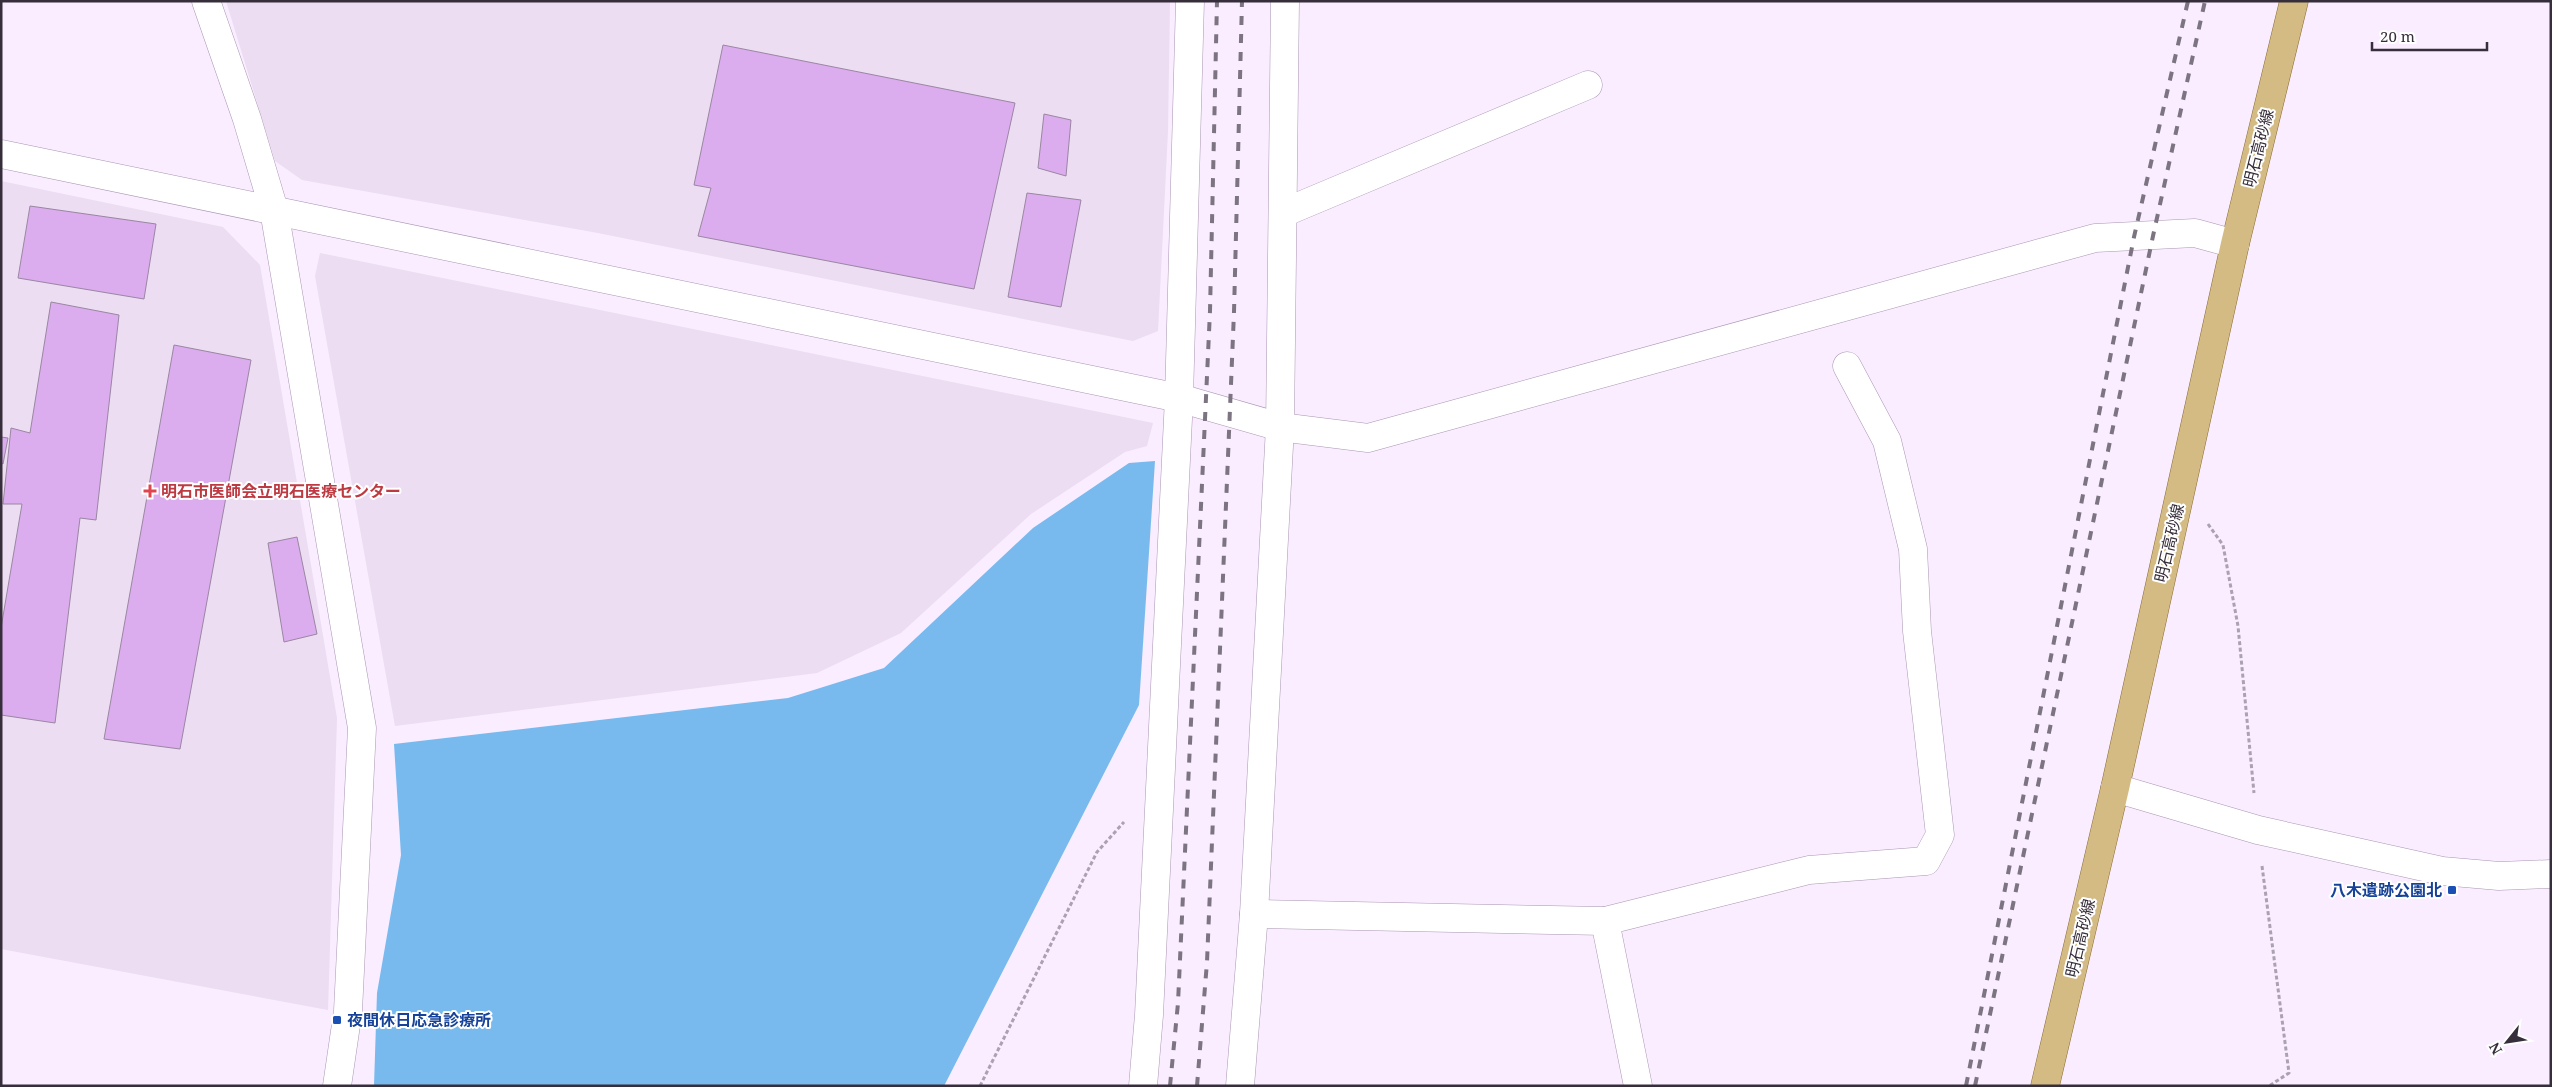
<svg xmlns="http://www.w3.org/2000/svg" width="2552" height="1087" font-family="'Noto Serif','Noto Sans JP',serif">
	<rect width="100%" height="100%" fill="#f9edff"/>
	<g fill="#ecddf2">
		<path d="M226,1H1170L1168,131L1158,331L1133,341L598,233L302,180L275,161Z"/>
		<path d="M1,181L223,227L260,265L337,718L328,1010L1,949Z"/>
		<path d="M320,253L1153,423L1147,446L1125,452L1031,514L901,633L817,673L395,726L315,276Z"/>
	</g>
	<path fill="#78b9ee" d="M1155,461L1139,705L944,1086H374L377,993L401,855L394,744L788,698L884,668L1033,528L1129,463Z"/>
	<g fill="#dbadee" stroke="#9a86a2">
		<path d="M723,45L1015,103L974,289L698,236L711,188L694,185Z"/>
		<path d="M1044,114L1071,120L1066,176L1038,168Z"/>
		<path d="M1027,193L1081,200L1061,307L1008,297Z"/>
		<path d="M30,206L156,224L144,299L18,278Z"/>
		<path d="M51,302L119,315L96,520L80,518L55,723L1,715V628L22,504H3L11,428L30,433Z"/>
		<path d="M174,345L251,360L180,749L104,739Z"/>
		<path d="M1,437L8,438L3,464L1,463Z"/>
		<path d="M297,537L317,634L284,642L268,543Z"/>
	</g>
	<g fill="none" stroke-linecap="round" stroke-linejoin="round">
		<g stroke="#aa96b2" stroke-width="29">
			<g id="minor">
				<path d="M206,1L247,119L274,210L362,728L348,1011L337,1086"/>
				<path d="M1,154L1179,398L1280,427L1368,438L2095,238L2195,233L2235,244"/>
				<path d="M1283,213L1588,85"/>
				<path d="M2115,788L2258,830L2442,871L2499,876L2551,874"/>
				<path d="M1254,914L1605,921L1809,870L1926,861L1940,835L1917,631L1913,549L1887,441L1847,366"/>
				<path d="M1605,921L1638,1086"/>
				<path d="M1143,1086L1149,1015L1179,398L1190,1"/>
				<path d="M1240,1086L1254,914L1280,427L1285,1"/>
			</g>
		</g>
		<g stroke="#8a6c34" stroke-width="29">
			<path id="major" d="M2045,1086L2115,788L2235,244L2294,1"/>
		</g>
		<g stroke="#aba1b1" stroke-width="3" stroke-dasharray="4 2.5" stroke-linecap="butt">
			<path d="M2208,524L2223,545L2238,626L2254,793"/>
			<path d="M2262,866L2289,1073L2269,1086"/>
			<path d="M980,1086L1097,852L1124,822"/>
		</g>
		<use href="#minor" stroke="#fff" stroke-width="28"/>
		<use href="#major" stroke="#d4bb83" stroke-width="28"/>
		<g stroke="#7d7482" stroke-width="4" stroke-dasharray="9 9" stroke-linecap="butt">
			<path d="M1170,1086L1178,1003L1210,311L1217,1"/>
			<path d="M1197,1086L1207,962L1234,312L1242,1"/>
			<path d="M1966,1086L2134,237L2188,1"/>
			<path d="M1975,1086L2153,236L2205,1"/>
		</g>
	</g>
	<path fill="#e0444e" stroke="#fff" stroke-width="2" d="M147.5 483.5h5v5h5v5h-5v5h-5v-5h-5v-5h5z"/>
	<g fill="#1a4fb4" stroke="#fff" stroke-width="2">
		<rect x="2447" y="885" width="10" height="10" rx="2.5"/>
		<rect x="332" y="1015" width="10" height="10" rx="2.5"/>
	</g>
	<g text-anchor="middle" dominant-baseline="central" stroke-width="4" stroke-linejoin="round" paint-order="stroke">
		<g font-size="16" fill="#362e3a" stroke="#fff">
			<text transform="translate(2258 148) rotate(-76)">明石高砂線</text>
			<text transform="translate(2169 543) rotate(-77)">明石高砂線</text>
			<text transform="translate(2080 938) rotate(-77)">明石高砂線</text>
		</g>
		<g font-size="16" font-weight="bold" fill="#be3a42" stroke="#fff" text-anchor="start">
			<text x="161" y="491">明石市医師会立明石医療センター</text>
		</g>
		<g font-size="16" font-weight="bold" fill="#164399" stroke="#fff" text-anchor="end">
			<text x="2442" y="890">八木遺跡公園北</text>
			<text x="347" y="1020" text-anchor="start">夜間休日応急診療所</text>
		</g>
	</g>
	<rect width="2552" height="1087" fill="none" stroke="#362e3a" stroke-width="5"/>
	<g transform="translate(2507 1042) rotate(240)" stroke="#ffffff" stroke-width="4" paint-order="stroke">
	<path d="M0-4L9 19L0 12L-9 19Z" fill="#362e3a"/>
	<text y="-8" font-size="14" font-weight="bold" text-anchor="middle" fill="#362e3a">N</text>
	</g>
	<path d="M2372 42v8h115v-8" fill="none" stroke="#362e3a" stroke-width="2.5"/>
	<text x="2380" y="42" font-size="15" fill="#362e3a" stroke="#ffffff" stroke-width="4" paint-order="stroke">20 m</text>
</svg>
